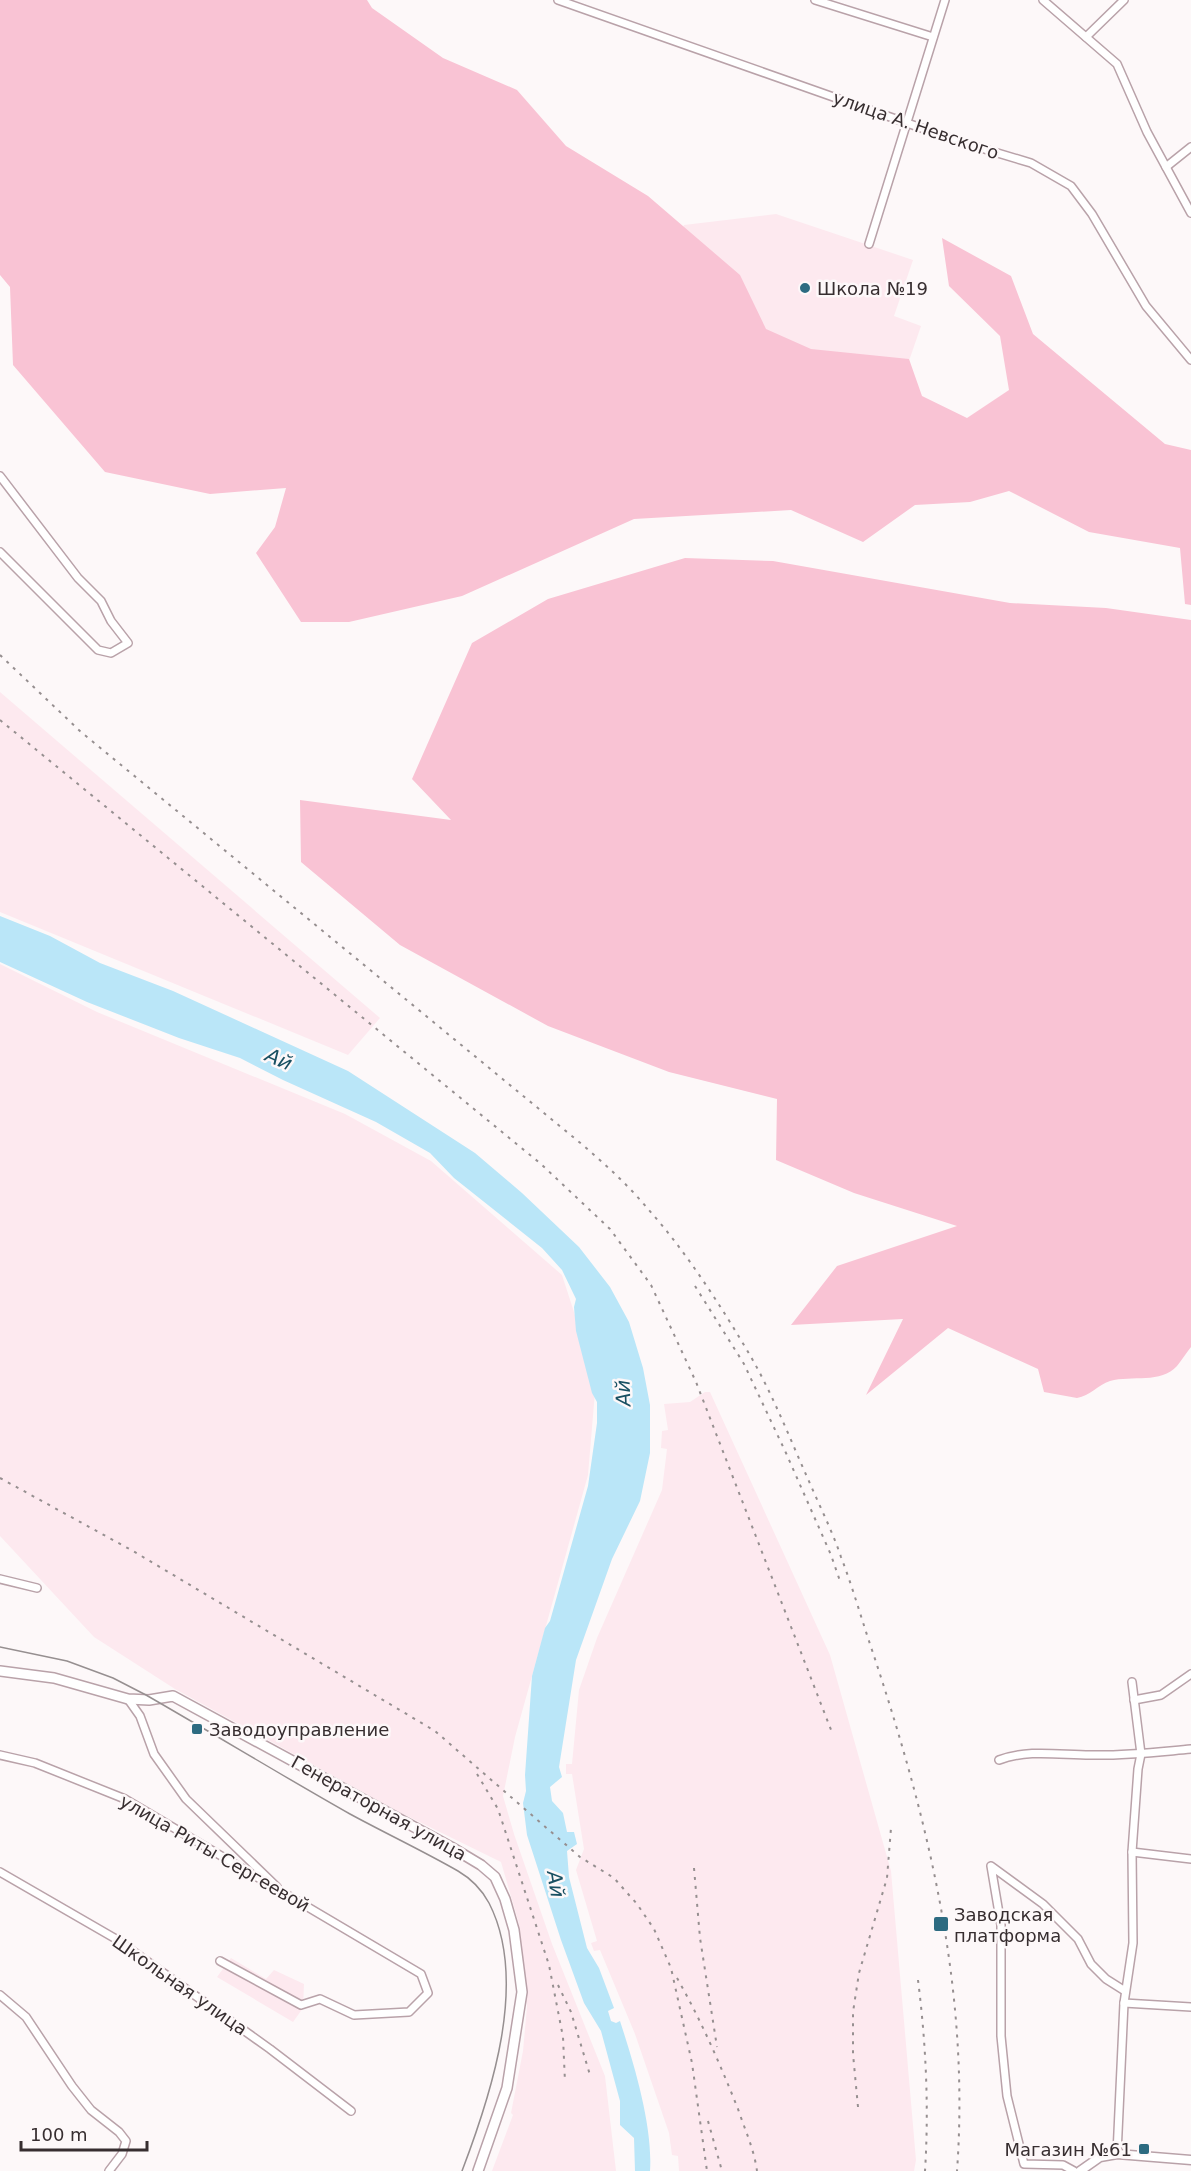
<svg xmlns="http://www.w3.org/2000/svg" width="1191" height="2171" font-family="'DejaVu Sans',sans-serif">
	<rect width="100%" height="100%" fill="#fdf8f9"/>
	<g fill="#fde9ef">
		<path d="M776,214L913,260L894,316L921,326L910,358L897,378L739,330L675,248L684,225Z"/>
		<path d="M0,692L380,1018L348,1055L0,912Z"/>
		<path d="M0,964L97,1012L345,1114L431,1161L562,1275L596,1380L588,1475L515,1737L503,1796L514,1834L552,1944L605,2076L616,2171H492L513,2115L511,2113L523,2051L527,2007L519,1924L501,1862L401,1813L175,1689L94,1637L0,1536Z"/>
		<path d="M705,1392H710L830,1655L891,1871L916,2160L914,2171H679L678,2156L672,2155L669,2133L635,2034L600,1950L594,1951L591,1943L597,1941L576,1870L584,1849L572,1774H566V1764H572L579,1690L597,1638L662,1490L667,1449L661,1448L662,1431L668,1430L664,1404L690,1402Z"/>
		<path d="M231,1958L266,1979L274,1970L304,1984L303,2008L293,2022L217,1977Z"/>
	</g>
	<g fill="#f9c3d4">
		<path d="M0,0H367L372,8L443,58L517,90L566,146L648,196L740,275L766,329L811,349L909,359L922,396L967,418L1009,390L1000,336L949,286L942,238L1011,276L1033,334L1165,444L1191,450V605L1185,604L1180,548L1089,532L1009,491L970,502L915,505L863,542L791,510L634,519L462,596L349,622H301L256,553L275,527L286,488L210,494L105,472L13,365L10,287L0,275Z"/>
		<path d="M685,558L773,561L1010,603L1106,608L1191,620V1347C1186,1353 1182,1360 1177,1366C1161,1384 1132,1375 1110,1381C1098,1385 1090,1396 1077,1398L1044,1392L1038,1369L948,1328L866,1395L903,1319L791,1325L837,1266L957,1226L854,1193L776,1160L777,1099L669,1072L548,1026L400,945L301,862L300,800L451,820L412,779L472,643L548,599Z"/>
	</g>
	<path fill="#bae6f8" d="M0,916L50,936L100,963L173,991L348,1071L475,1153L522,1193L579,1247L610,1287L629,1322L643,1368L650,1405V1453L640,1501L612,1559L576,1660L559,1767L562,1777L550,1787L552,1801L563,1813L567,1832H574L577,1844L567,1851L569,1877L587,1948L599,1968L614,2008L608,2011L611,2021L616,2023L620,2021C634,2064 653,2126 650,2171H635L634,2138L620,2125V2101L601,2031L584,2003L561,1940L527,1835L523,1803L526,1791L525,1775L532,1676L545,1628L550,1621L588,1486L597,1423V1402L592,1393L576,1331L574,1307L576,1299L562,1270L542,1248L454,1178L430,1153L376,1122L283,1080L240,1058L179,1038L87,1002L0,962Z"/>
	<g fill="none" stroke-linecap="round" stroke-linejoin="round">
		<g stroke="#b9a2a9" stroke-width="10">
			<g id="minor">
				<path d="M558,0L961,142L1031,163L1071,186L1092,214L1146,306L1191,360"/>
				<path d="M815,0L933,37"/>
				<path d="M1043,0L1117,64L1147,132L1191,213"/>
				<path d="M1086,37L1124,0"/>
				<path d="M1166,167L1191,147"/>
				<path d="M869,244L945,0"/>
				<path d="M0,476L78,578L101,601L111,621L128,643L111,653L98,650L0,552"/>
				<path d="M0,1579L37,1588"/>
				<path d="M128,1699L140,1716L154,1754L186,1799L277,1887"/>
				<path d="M1134,1700L1161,1695L1191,1674"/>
				<path d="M0,1755L35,1763L125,1799L421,1974L428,1993L409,2012L354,2015L320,1999L301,2005L220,1961"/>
				<path d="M999,1760C1027,1749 1061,1755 1090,1755C1124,1756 1157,1752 1191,1749"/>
				<path d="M1132,1852L1191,1859"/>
				<path d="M0,1872L116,1939L270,2049L351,2111"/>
				<path d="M0,1995L26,2017L72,2086L91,2110L119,2132L126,2141L122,2154L109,2171"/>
				<path d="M1124,2003L1191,2007"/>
				<path d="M1117,2154L1124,2003L1133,1943L1132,1852L1138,1769L1141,1754L1132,1682"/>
				<path d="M1074,2171L1063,2165L1024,2164L1007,2096L1001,2036V1925L991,1866L1043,1904L1078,1939L1091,1964L1106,1979L1125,1991"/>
			</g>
		</g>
		<g stroke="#b9a2a9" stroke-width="11">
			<path id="tertiary" d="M1080,2171L1100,2157L1117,2154L1191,2160"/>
		</g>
		<g stroke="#b9a2a9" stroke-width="12">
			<path id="secondary" d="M0,1671L54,1678L128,1699L149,1700L173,1696L451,1847L481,1865L495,1877L505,1899L514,1930L522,1992L507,2088L478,2171"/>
		</g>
		<use href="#minor" stroke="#fff" stroke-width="7"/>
		<use href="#tertiary" stroke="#fff" stroke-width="8"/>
		<use href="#secondary" stroke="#fff" stroke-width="9"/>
		<path stroke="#968f90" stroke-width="1.5" d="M0,1647L67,1661L113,1678L146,1695C214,1734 281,1775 350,1814C385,1833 423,1851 458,1871C470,1878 482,1890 489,1903C529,1981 491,2095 462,2171"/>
		<g stroke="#968f90" stroke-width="2" stroke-dasharray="3 6" stroke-linecap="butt">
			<path d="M0,655L81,732L584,1146C607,1166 629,1186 648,1209C685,1250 723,1309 751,1357C773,1395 790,1439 808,1479C819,1505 832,1530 841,1557C853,1588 862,1621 873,1653C929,1822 970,1991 957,2171"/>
			<path d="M0,720L541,1164L610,1229L651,1285L696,1382L833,1735"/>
			<path d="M695,1286L744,1364L786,1453L831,1555L840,1581"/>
			<path d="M0,1478L133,1551L435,1731L580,1857L614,1878L637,1904L654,1929L671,1968L692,2063L707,2171"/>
			<path d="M477,1774L498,1809L549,1965L563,2037L565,2082"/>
			<path d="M694,1868L700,1938L717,2047"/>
			<path d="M677,1978C701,2020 720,2064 738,2109C745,2130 754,2149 757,2171"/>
			<path d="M918,1980C926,2044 929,2107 925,2171"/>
			<path d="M558,1985L571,2012L590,2075"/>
			<path d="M858,2107L853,2054V2012L859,1973L887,1878L891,1828"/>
			<path d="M708,2121L722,2171"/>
		</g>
	</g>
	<g fill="#2d6b81" stroke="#fdf8f9" stroke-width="2">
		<circle cx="805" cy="288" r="6"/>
		<rect x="191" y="1723" width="12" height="12" rx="3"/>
		<rect x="933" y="1916" width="16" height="16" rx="3"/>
		<rect x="1138" y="2143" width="12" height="12" rx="3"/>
	</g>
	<g text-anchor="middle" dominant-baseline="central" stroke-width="5" stroke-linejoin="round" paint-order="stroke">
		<g font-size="18" fill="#372e30" stroke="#fdf8f9">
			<text transform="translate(916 125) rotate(19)">улица А. Невского</text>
			<text transform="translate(379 1808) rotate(29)">Генераторная улица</text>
			<text transform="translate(215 1853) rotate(30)">улица Риты Сергеевой</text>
			<text transform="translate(180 1985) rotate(35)">Школьная улица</text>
		</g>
		<g font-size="18" fill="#372e30" stroke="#fdf8f9" text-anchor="start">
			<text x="817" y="288">Школа №19</text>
			<text x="209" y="1729">Заводоуправление</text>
			<text x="954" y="1914">Заводская<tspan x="954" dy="21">платформа</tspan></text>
			<text x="1132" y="2149" text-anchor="end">Магазин №61</text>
		</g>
		<g font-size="20" font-style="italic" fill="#195062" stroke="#fdf8f9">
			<text transform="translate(279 1059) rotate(24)">Ай</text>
			<text transform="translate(623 1393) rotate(-92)">Ай</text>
			<text transform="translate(556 1884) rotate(81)">Ай</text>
		</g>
	</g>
	<path d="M21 2141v9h126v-9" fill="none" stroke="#372e30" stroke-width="3"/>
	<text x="30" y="2141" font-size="18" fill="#372e30" stroke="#fdf8f9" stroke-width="4.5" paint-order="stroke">100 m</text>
</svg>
